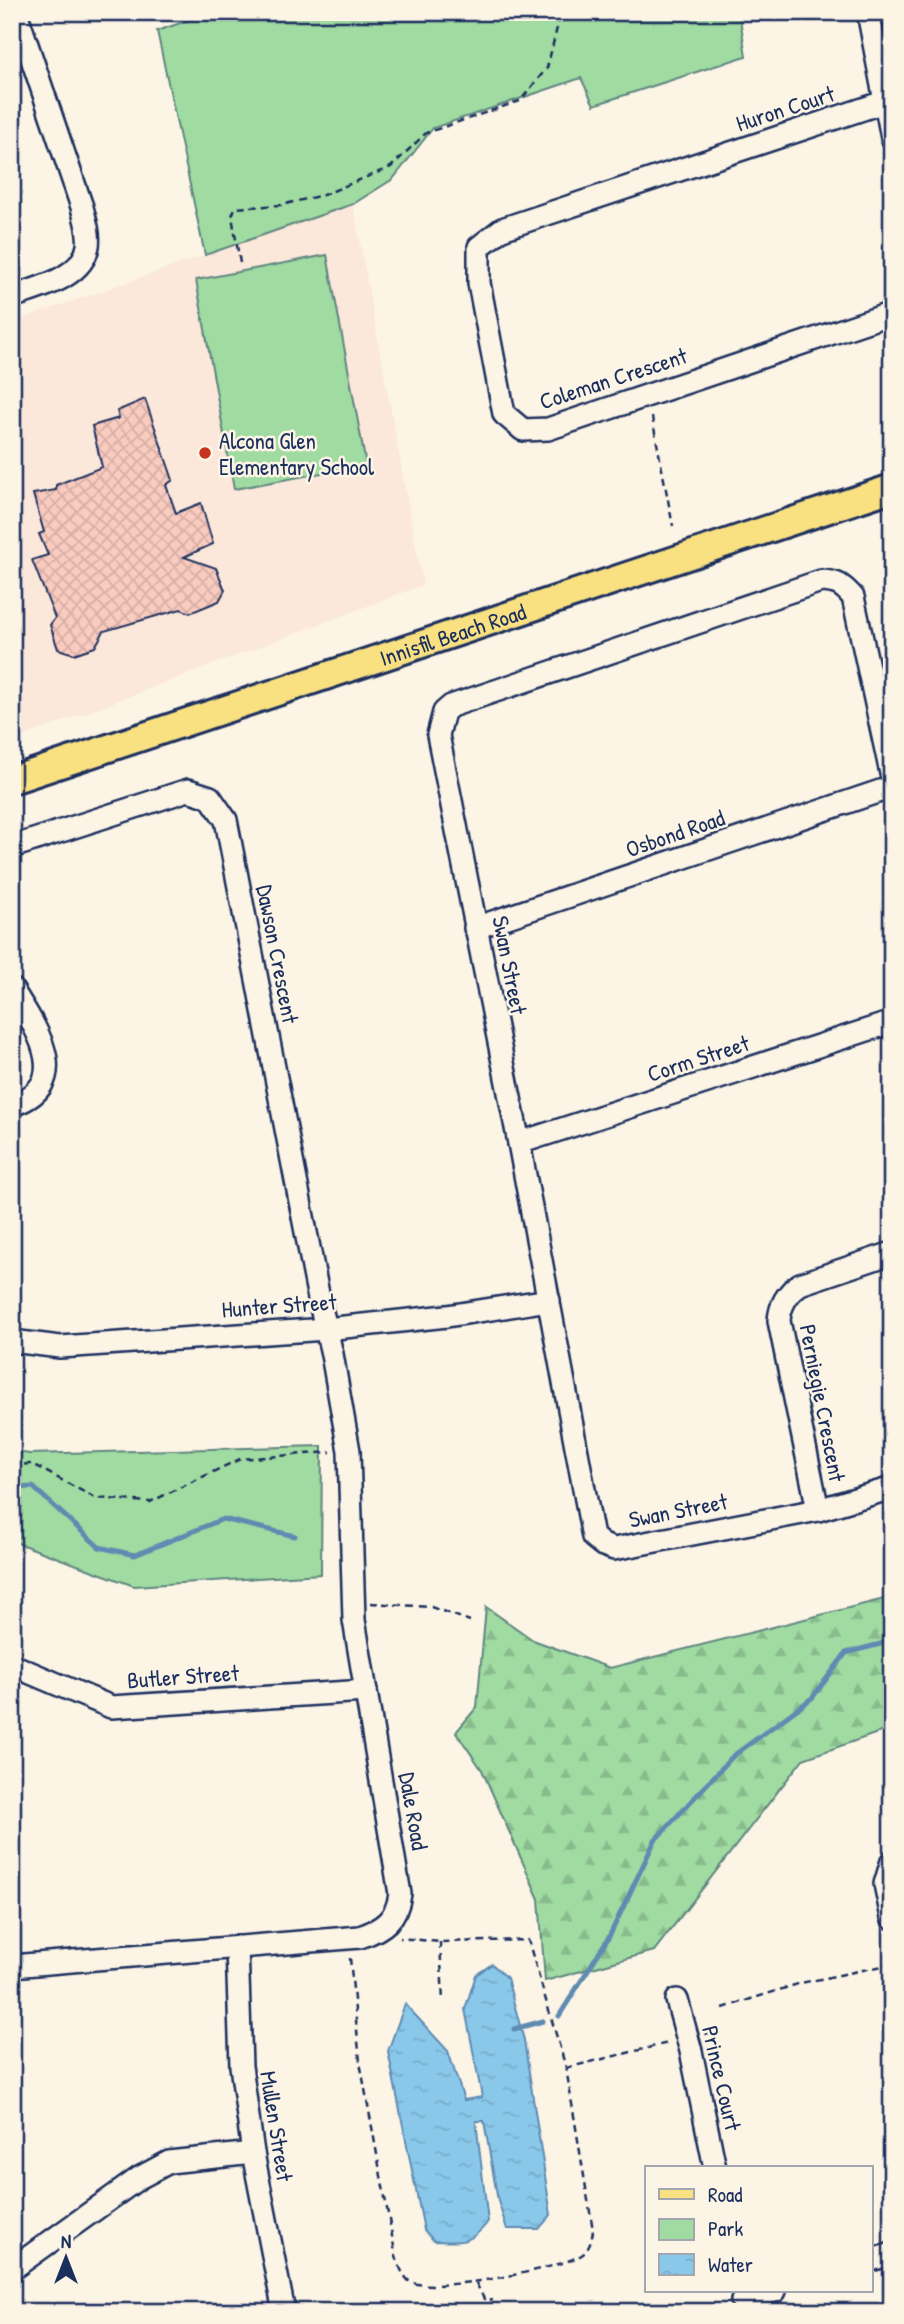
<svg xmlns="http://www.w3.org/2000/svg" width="904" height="2324" font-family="'Patrick Hand',sans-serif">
	<defs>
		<pattern id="forest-firs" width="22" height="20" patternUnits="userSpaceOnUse" patternTransform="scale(1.75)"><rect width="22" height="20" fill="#a0dba1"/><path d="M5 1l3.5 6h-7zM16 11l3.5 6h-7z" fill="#89bc8d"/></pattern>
		<pattern id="water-ripples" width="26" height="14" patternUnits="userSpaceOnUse" patternTransform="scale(1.75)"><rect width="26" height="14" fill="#8ac8ea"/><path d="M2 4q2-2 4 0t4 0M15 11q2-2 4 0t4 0" fill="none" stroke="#76accb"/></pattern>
		<pattern id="building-cross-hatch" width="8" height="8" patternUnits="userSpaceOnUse" patternTransform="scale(1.75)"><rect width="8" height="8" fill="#facbbf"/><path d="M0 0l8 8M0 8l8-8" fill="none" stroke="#d6afa7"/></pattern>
	</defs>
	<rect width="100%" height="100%" fill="#fcf5e5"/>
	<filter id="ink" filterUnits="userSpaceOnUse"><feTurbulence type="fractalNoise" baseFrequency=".0143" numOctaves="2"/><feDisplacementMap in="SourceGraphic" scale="14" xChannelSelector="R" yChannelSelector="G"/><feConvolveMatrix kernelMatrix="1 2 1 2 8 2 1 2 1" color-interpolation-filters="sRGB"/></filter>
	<g filter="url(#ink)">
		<path fill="#fbe8da" d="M353,204L423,585L17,739L12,726V322Z"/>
		<path fill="url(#forest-firs)" stroke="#5e8580" stroke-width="2" d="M892,1597V1728L803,1759L654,1951L545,1981L539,1899L482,1770L456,1732L477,1707L486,1607L533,1640L610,1668Z"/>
		<g fill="#a0dba1" stroke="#5e8580" stroke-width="2">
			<path d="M206,12H739L746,56L594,105L581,78L433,128L393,179L353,204L205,255L157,31L201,16Z"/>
			<path d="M327,255L366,465L234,489L196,280Z"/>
			<path d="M322,1446L321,1574L134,1586L12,1541V1451L29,1454Z"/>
		</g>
		<path fill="url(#water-ripples)" stroke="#5e8bb2" stroke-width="2" d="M492,1964L507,1978L524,2040L551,2215L539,2229H507L498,2201L484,2121H476L488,2222C470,2245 461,2242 434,2241L424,2230L388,2051L405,2004L448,2051L464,2100L482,2097L465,2009L476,1975Z"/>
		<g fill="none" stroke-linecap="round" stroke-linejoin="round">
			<g stroke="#5e8bb2" stroke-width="5">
				<path d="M12,1488L33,1487L99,1547L135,1555L223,1519L295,1536"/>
				<path d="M559,2016L610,1935L655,1840L733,1756L812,1698L846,1653L892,1641"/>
				<path d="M514,2029L543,2021"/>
			</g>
		</g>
		<path fill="url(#building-cross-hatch)" stroke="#1b2f5e" stroke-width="2" d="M145,399L173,480L166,485L176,513L201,503L213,544L184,557L216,568L225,590L219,601L190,613L181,609L104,631L95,647L74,654L58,649L50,625L55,618L32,560L48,555L39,534L44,532L33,494L56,490V485L102,467L92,426L119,418L117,411Z"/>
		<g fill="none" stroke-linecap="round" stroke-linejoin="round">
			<g stroke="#1b2f5e" stroke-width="26">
				<g id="minor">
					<path d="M868,12L892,138"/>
					<path d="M884,102L502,229L479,247V283L504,414L523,430L548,429L892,313"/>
					<path d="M12,297C38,288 83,278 88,246C90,233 85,220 82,207L16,12"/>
					<path d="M892,778L853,597C841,584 838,582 821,581L451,706L444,712L438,735L519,1143L593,1537L603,1545L614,1549L818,1510L892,1488"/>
					<path d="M12,847L188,790L210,797L226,820L319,1299L332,1354L349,1451L354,1620L400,1894C397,1919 383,1929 360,1937L12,1966"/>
					<path d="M475,928L892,787"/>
					<path d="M12,989C34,1025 77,1084 12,1105"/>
					<path d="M519,1143L892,1022"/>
					<path d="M12,1341L60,1347L326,1329L447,1316L549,1300"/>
					<path d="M818,1510L779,1321C780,1305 787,1293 800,1284L892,1253"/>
					<path d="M12,1665L111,1707L366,1691"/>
					<path d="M892,1861L885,1884L892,1918"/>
					<path d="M237,1947L241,2066L253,2153L284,2312"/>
					<path d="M677,2000L691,2051L715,2168"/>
					<path d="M871,2260L892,2254"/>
					<path d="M12,2269L139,2178L169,2162L253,2153"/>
					<path d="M742,2301L775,2291"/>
				</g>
			</g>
			<g stroke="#1b2f5e" stroke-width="32">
				<g id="major">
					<path id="s1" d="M12,780L892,488"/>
				</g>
			</g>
			<g stroke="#1b2f5e" stroke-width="2.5" stroke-dasharray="7 5" stroke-linecap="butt">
				<path d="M240,263L232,216L235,208L281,205L323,195L391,167L426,133L520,101L547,68L561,12"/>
				<path d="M652,417L673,526"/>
				<path d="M12,1465L32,1464L95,1498L150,1502L240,1459L331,1452"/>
				<path d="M371,1603L431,1607L470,1621"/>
				<path d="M440,1942L443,2001"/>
				<path d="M350,1958L360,2062L395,2252C398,2262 401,2274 409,2281C427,2295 563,2269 583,2254C590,2248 592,2239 593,2230L566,2068L528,1940L440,1942L400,1938"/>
				<path d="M723,2008L801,1983L892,1964"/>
				<path d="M705,2034L717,2031"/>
				<path d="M566,2068L668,2043"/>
				<path d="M476,2283L485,2301L492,2300"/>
			</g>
			<use href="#minor" stroke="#fcf5e5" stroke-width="21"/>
			<use href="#major" stroke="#f9e181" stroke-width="26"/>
		</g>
	</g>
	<circle fill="#c8321e" stroke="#fcf5e5" stroke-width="2.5" cx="205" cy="453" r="7"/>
	<g text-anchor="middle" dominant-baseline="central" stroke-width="5" stroke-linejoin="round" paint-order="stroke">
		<g font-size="23" fill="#1b2f5e" stroke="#fcf5e5">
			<text transform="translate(785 108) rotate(-18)">Huron Court</text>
			<text transform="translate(613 378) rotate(-18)">Coleman Crescent</text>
			<text stroke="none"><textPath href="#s1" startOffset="464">Innisfil Beach Road</textPath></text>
			<text transform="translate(675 833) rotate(-19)">Osbond Road</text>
			<text transform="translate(278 954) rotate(79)">Dawson Crescent</text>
			<text transform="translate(510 965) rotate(79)">Swan Street</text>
			<text transform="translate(698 1058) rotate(-18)">Corm Street</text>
			<text transform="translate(279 1305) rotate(-4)">Hunter Street</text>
			<text transform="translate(823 1403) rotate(79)">Perniegie Crescent</text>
			<text transform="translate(678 1510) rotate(-11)">Swan Street</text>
			<text transform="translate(183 1676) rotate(-4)">Butler Street</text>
			<text transform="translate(414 1811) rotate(80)">Dale Road</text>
			<text transform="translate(722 2078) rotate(77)">Prince Court</text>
			<text transform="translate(277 2126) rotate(81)">Mullen Street</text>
		</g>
		<g font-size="23" fill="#1b2f5e" stroke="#fcf5e5" text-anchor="start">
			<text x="219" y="440">Alcona Glen<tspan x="219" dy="26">Elementary School</tspan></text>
		</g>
	</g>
	<rect width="904" height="2324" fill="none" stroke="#fcf5e5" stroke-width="42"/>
	<rect x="21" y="21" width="862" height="2282" fill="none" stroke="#1b2f5e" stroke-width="2.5" filter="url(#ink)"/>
	<rect x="645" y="2166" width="228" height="126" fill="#fcf5e5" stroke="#a2a6af" stroke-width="2"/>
	<rect x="659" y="2189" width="35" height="10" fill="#f9e181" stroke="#a2a6af" stroke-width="2"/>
	<text x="708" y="2202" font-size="21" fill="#1b2f5e">Road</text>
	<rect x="659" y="2219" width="35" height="21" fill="#a0dba1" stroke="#a2a6af" stroke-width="2"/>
	<text x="708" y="2236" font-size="21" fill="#1b2f5e">Park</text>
	<rect x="659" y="2254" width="35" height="21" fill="url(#water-ripples)" stroke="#a2a6af" stroke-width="2"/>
	<text x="708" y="2272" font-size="21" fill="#1b2f5e">Water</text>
	<g transform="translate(66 2258)" stroke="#fcf5e5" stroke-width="5" paint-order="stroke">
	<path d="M0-5L12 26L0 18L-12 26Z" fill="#1b2f5e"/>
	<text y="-10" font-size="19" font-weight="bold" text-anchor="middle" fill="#1b2f5e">N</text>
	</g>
</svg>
